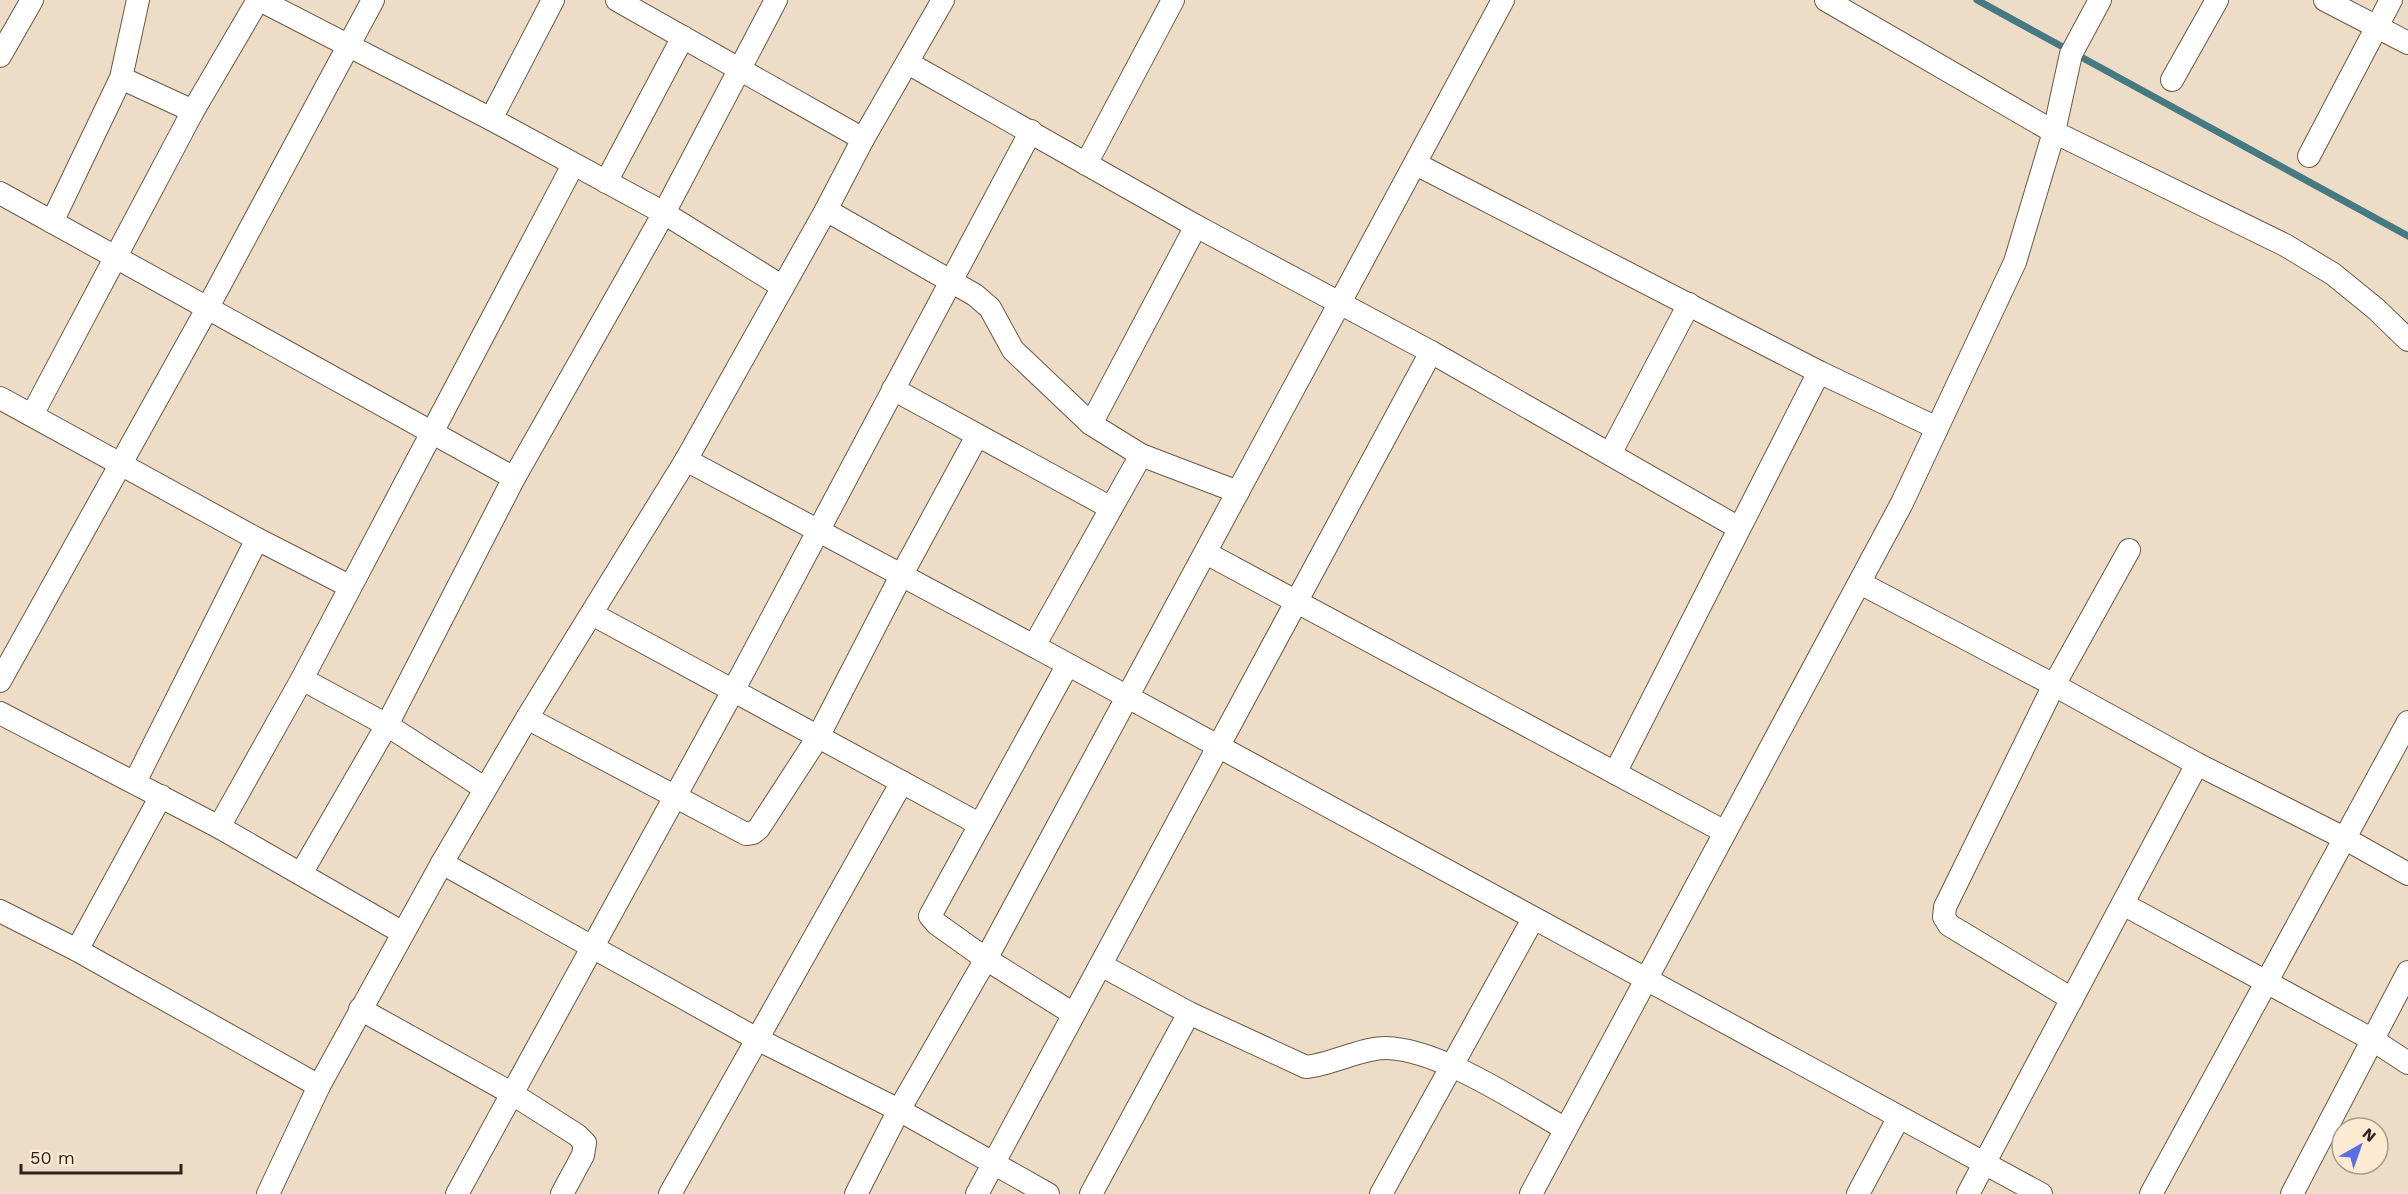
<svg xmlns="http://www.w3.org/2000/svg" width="2408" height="1194" font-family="'Work Sans',sans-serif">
	<rect width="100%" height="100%" fill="#eeddc6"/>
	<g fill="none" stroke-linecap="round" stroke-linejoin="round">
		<path stroke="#467a82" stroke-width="7" d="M1977,0L2408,236"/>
		<g stroke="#685a46" stroke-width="24">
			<g id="minor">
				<path d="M260,0L491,119L664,213L783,287"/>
				<path d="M617,0L863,139"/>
				<path d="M1826,0L2054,132L2285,245L2333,274L2376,309L2408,340"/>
				<path d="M2325,0L2408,43"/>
				<path d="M0,56L32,0"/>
				<path d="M908,63L1196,226L1431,352L1739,528"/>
				<path d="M121,78L193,111"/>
				<path d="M2172,80L2217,0"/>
				<path d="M491,119L553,0"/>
				<path d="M2309,156L2391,0"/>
				<path d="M1086,164L1173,0"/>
				<path d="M1416,164L1819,372L1937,428"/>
				<path d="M606,182L683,37"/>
				<path d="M0,193L514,478"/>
				<path d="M826,210L975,295L990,308L1013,350L1091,424L1141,455L1238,492"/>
				<path d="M52,222L121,78L138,0"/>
				<path d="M893,389L1111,508"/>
				<path d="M0,398L257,539L349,586"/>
				<path d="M32,415L193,111L258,0"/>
				<path d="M1091,424L1196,226"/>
				<path d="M1610,454L1689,304"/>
				<path d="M686,460L1034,646L2041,1194"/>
				<path d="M1206,553L1725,832"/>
				<path d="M1860,583L2054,685L2197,764L2344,838L2408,874"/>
				<path d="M592,614L979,824"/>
				<path d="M1034,646L1141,455"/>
				<path d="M1067,666L930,916L937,924L986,959L1072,1013"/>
				<path d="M302,679L387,725L484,788"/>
				<path d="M0,681L208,307L373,0"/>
				<path d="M0,713L219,827L403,933"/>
				<path d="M527,718L746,834L753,833L759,828L818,737L901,576L977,436"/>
				<path d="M1615,773L1819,372"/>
				<path d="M135,782L257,539"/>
				<path d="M219,827L302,679L573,165"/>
				<path d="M442,863L757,1039L899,1110L1048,1194"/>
				<path d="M302,872L387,725L514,478L664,213L776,0"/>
				<path d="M2123,904L2373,1040L2408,1063"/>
				<path d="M0,911L77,950L319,1086"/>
				<path d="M77,950L161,796"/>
				<path d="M1101,965L1189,1013L1306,1067C1333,1064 1361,1048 1386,1048C1439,1049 1518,1102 1564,1128"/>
				<path d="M2072,999L1949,925L1944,917L1945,907L2054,685L2129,550"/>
				<path d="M360,1009L511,1093L577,1135L585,1143L583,1155L562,1194"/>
				<path d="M268,1194L319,1086L442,863L527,718L686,460L826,210L863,139L943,0"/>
				<path d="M457,1194L733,691L1031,131"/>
				<path d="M670,1194L902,782"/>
				<path d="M856,1194L899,1110L986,959L1503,0"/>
				<path d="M977,1194L1431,352"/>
				<path d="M1091,1194L1189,1013"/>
				<path d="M1381,1194L1533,919"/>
				<path d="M1531,1194L1902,503L2015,262L2054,132L2071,54L2100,0"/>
				<path d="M1858,1194L1899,1117"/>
				<path d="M1968,1194L2197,764"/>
				<path d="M2151,1194L2408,722"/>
				<path d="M2292,1194L2408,972"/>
			</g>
		</g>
		<use href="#minor" stroke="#fff" stroke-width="22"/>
	</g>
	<g transform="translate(2360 1146) rotate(40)"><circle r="28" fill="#fcead3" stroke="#a89b8a" stroke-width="1.5"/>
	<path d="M0-4.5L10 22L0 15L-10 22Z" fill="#5a6de4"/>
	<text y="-9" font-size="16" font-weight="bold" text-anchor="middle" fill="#2b241c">N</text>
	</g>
	<path d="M21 1164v9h160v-9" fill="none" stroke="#2b241c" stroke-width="3"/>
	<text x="30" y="1164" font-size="18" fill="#2b241c" stroke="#fcead3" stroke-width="4.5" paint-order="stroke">50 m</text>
</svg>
